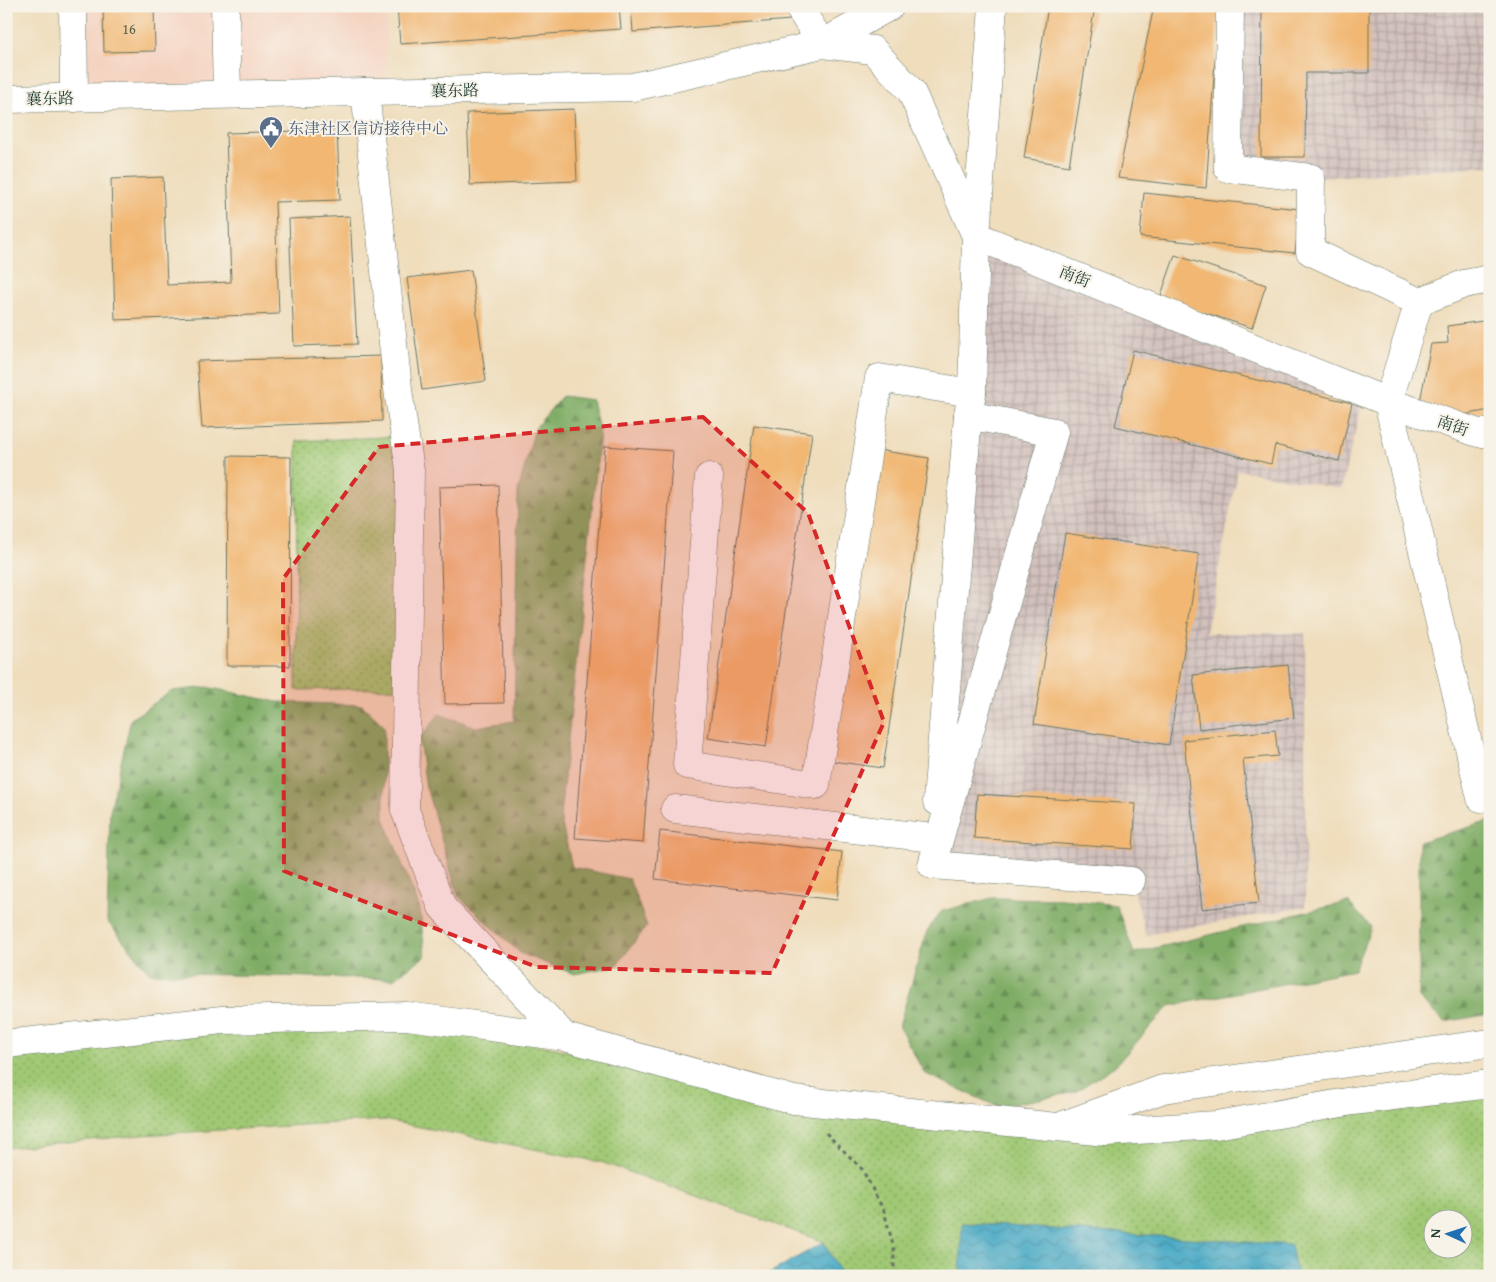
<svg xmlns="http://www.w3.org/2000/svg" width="1496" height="1282" font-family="'Gentium Book Plus','Noto Serif SC',serif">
	<defs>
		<pattern id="industrial-grid" width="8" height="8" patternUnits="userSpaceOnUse" patternTransform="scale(1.25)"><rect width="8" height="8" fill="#d1c0bc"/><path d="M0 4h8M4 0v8" fill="none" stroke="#a99d9a"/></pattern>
		<pattern id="grass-dots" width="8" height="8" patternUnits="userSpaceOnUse" patternTransform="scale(1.25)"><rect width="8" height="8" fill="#a0c974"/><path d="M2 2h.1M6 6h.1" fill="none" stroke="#82a460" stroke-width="1.8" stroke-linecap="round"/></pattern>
		<pattern id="forest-firs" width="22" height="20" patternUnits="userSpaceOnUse" patternTransform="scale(1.25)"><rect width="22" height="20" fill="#80ad66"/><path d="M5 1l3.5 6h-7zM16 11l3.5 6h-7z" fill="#688e55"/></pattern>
		<pattern id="water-waves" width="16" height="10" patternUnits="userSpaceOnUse" patternTransform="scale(1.25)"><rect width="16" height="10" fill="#45a8c5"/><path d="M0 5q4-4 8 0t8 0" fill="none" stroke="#398aa1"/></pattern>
	</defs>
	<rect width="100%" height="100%" fill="#f7f3e8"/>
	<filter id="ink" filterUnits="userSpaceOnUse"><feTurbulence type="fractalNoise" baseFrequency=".02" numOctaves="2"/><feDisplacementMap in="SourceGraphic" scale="10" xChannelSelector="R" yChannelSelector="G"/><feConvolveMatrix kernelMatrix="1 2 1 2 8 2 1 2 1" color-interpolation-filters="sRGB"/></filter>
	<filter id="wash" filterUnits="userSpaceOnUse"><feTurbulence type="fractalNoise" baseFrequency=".0096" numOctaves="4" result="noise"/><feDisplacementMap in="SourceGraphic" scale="20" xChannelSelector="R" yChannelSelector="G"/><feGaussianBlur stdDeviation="1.12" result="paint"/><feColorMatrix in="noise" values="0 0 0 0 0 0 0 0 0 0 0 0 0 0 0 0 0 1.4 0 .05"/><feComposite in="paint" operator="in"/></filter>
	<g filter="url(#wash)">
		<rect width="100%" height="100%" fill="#efddbc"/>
		<path fill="#f5d3c1" d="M73,6H387L386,91L74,98Z"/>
		<g fill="url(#industrial-grid)">
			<path d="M1230,6H1490V166L1311,178L1228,168Z"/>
			<path d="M976,236L1365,393L1341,489L1238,470L1206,633H1305V907L1146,935L1131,881L932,865Z"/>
		</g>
		<g fill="url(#grass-dots)" stroke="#608354" fill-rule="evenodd">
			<path d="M405,436L407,688L296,690L297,441Z"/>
			<path d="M407,1016L794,1100L1106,1132L1490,1084V1276H1297L1291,1245L963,1223L960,1276H842L824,1242L601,1162L384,1120L141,1135L6,1148V1044ZM1434,1220H1464V1250H1434Z"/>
		</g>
		<g fill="url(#forest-firs)" stroke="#50754d">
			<path d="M562,396L592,400L600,433L560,816L572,867L629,879L647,926L616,966L574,974L520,953L458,896L426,787L419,740L439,714L476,727L514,721L518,491L535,428Z"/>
			<path d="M207,687L277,702L362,705L384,726V818L420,909L425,956L393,979L150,973L107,921L110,811L131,719L172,691Z"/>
			<path d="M1490,821V1014L1444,1022L1419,998V842Z"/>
			<path d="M992,898L1065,899L1116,905L1134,953L1348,902L1371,927L1354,970L1169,1006L1116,1065L1075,1092L998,1107L924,1073L899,1026L927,931L942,911Z"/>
		</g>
		<g fill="url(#water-waves)" stroke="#32727c">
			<path d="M962,1223L1291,1245L1297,1276H960Z"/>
			<path d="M824,1242L842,1276H764Z"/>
		</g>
		<g id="blocks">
			<g fill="#f1b773">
				<path d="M103,6H154L155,51L104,52Z"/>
				<path d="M397,6H619L621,29L400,44Z"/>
				<path d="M631,6H784L791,20L633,32Z"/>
				<path d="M1048,6H1095L1069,166L1024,158Z"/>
				<path d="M1154,6H1219L1206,188L1118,178Z"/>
				<path d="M1262,6H1369V73H1306L1305,157H1261Z"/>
				<path d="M574,109L577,181L470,185L467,113Z"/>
				<path d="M337,130L340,200L275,202L279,314L115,320L111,179L163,177L167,285L231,282L226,133Z"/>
				<path d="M1144,193L1300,209L1295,253L1140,237Z"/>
				<path d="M350,216L357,344L294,346L289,219Z"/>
				<path d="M1175,255L1266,285L1252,328L1160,298Z"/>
				<path d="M471,270L486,381L422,390L407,278Z"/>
				<path d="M1490,320V410L1463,415L1420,402L1431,344L1448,343L1447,326Z"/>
				<path d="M1133,350L1352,403L1339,461L1275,445L1271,464L1115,426Z"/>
				<path d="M381,356L382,421L202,428L197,361Z"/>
				<path d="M754,425L812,433L766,747L708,738Z"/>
				<path d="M605,446L673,451L643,843L575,838Z"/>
				<path d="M871,449L929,458L883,768L825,760Z"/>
				<path d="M228,456L291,457L290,666H227Z"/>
				<path d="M498,485L504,703L445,704L439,487Z"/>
				<path d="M1065,533L1199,554L1169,745L1034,724Z"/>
				<path d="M1288,665L1294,718L1199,729L1193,675Z"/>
				<path d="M1275,730L1278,756L1243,759L1259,903L1202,909L1184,740Z"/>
				<path d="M977,794L1136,804L1133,849L974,838Z"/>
				<path d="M660,831L842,852L837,900L655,879Z"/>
			</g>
		</g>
	</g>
	<g filter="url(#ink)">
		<use href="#blocks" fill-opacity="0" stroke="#687564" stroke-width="1"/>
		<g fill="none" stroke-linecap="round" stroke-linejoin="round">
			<g stroke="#687564" stroke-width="29">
				<g id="minor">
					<path d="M73,6L74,98"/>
					<path d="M225,6L227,94"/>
					<path d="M798,6L822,44L873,50L911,91L976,236L972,393L968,415L1054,432L932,865L1131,881"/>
					<path d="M993,6L976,236L1388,402L1419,302L1464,284L1490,279"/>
					<path d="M1230,6L1228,168L1311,178L1310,251L1419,302"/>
					<path d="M365,92L399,397L410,470L405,810L442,907L565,1037"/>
					<path d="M6,99L633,87L822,44L890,6"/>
					<path d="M1388,402L1481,798"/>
					<path d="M1388,402L1478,433H1490"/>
					<path d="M709,477L687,765L816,785L879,378L972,393"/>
					<path d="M937,801L968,415"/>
					<path d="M675,809L934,838"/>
					<path d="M6,1044L222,1020L407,1016L565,1037L794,1100L1106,1132L1216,1125L1353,1101L1490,1084"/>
					<path d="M1064,1125L1163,1089L1490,1043"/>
				</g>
			</g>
			<path stroke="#687564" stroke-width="3" stroke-dasharray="4 4" stroke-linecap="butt" d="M826,1133L862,1169L884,1211L894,1249V1276"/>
			<use href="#minor" stroke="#fff" stroke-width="28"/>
		</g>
	</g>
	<path fill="#d62828" fill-opacity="0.2" stroke="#d62828" stroke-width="4" stroke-dasharray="10 6" stroke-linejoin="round" d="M703,417L808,513L884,722L772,973L537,967L284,871L283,579L379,447Z"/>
	<defs>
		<g id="civic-pin" transform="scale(1.25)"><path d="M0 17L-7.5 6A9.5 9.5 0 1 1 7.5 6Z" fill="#5c6f8a" stroke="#f7f3e8"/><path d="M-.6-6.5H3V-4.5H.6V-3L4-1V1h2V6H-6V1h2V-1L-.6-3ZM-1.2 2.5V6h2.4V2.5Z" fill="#fff"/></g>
	</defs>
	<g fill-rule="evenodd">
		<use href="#civic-pin" x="271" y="128"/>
	</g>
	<g text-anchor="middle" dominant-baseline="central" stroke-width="4" stroke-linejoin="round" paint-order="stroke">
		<g font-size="14" fill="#545c44">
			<text x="129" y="29">16</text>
		</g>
		<g font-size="16" fill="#1f3d34" stroke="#f7f3e8">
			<text transform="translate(455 90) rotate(-1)">襄东路</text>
			<text transform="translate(50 98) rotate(-1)">襄东路</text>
			<text transform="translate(1075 276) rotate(22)">南街</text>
			<text transform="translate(1453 425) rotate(19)">南街</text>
		</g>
		<g font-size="16" fill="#4e5e75" stroke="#f7f3e8" text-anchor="start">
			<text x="288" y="128">东津社区信访接待中心</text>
		</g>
	</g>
	<rect width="1496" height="1282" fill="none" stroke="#f7f3e8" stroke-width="25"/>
	<g transform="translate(1448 1234) rotate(273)"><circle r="24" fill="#f7f3e8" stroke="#a1aaa0"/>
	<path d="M0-4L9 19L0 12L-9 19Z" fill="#1f6fb2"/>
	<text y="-8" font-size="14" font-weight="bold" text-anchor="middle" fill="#1f3d34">N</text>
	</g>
</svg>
